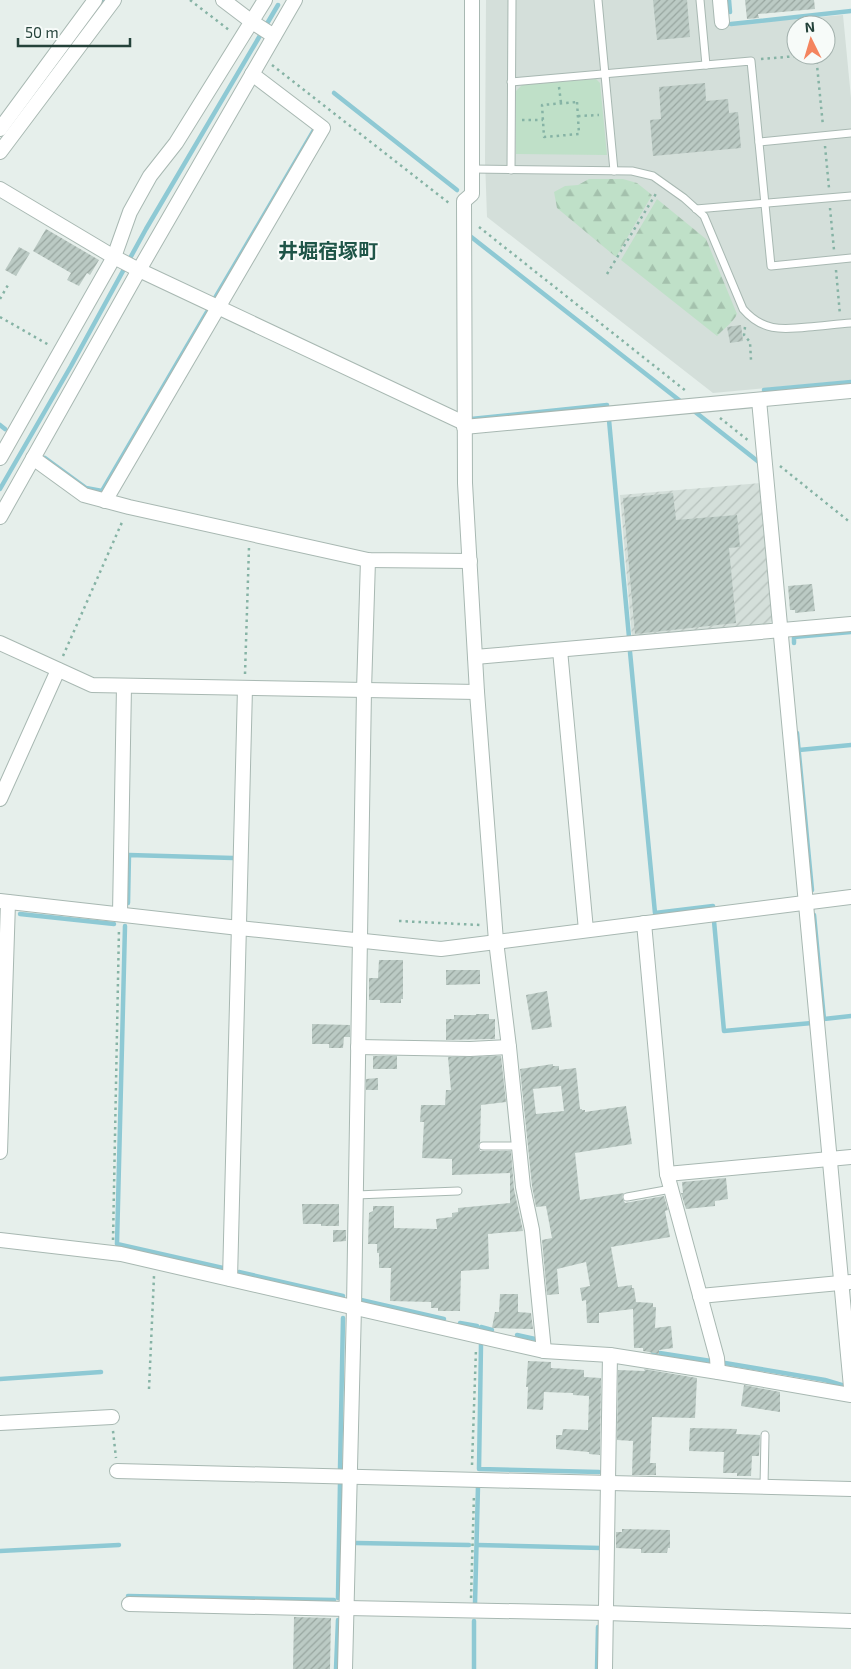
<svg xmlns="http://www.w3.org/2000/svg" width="851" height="1669" font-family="'Exo 2','Noto Sans JP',sans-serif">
	<defs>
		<pattern id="industrial-furrows" width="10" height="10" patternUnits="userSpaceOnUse" patternTransform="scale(1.25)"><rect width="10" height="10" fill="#d4dfda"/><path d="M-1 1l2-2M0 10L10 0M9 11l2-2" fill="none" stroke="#b6c1bc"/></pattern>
		<pattern id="forest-firs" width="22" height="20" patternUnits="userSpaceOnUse" patternTransform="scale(1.25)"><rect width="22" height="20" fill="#bfe0c8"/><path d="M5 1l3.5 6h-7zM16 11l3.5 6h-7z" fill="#a4c1ad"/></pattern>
		<pattern id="building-hatch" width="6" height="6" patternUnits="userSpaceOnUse" patternTransform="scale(1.25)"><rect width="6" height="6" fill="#bbcac4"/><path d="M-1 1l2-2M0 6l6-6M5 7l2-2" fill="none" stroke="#98a6a0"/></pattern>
	</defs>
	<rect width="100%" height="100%" fill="#e6efeb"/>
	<path fill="#d4dfda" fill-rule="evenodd" d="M486,0H714L717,26L843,15L851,98V380L713,393L487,217L485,160ZM796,25H826V55H796Z"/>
	<path fill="url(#industrial-furrows)" d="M761,483L774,619L769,624L632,637L620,495Z"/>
	<path fill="#bfe0c8" d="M596,79L600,83L607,155L516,154V91L522,85Z"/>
	<g fill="url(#forest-firs)">
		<path d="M589,179H623L637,183L652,195L616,257L557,208L554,192L565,186L578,185Z"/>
		<path d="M657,199L706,239L737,314C733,323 724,328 717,336L621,260Z"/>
	</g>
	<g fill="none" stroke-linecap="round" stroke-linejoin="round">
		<g stroke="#8ec9d4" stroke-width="4.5">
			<path d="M729,0L730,12"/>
			<path d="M731,24L851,11"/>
			<path d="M51,73L105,0"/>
			<path d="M334,93L457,190"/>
			<path d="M470,236L679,400"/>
			<path d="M215,298L314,130"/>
			<path d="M764,390L851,382"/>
			<path d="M694,411L760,463"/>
			<path d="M469,415L471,419L607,405"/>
			<path d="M609,420L629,637"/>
			<path d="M0,425L5,429"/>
			<path d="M45,458L86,488L102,491L207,312"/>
			<path d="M0,489L71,366L146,229L278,5"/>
			<path d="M794,643V637L851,632"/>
			<path d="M630,652L655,913L713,906"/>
			<path d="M797,733L812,890"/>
			<path d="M799,750L851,745"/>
			<path d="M128,903L129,855L233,858"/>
			<path d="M20,914L114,924"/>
			<path d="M814,915L824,1019L851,1016"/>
			<path d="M714,921L724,1031L812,1023"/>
			<path d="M125,926L117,1244L223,1268"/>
			<path d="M239,1272L343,1296"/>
			<path d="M361,1300L444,1319"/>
			<path d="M460,1323L477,1326"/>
			<path d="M481,1327L492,1330"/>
			<path d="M517,1335L535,1339"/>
			<path d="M481,1344L479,1469L599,1472"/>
			<path d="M653,1352L711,1361"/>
			<path d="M725,1363L825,1380L845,1386"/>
			<path d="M0,1379L101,1372"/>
			<path d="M340,1469L343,1318"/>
			<path d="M356,1543L469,1545"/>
			<path d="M477,1545L601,1548"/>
			<path d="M0,1551L119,1545"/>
			<path d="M128,1596L334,1600"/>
			<path d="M338,1598L340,1483"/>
			<path d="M475,1604L478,1486"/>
			<path d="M336,1669L338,1620"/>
			<path d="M474,1669V1621"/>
			<path d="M597,1669L598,1627"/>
		</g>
	</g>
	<g fill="url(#building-hatch)" fill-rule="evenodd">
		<path d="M653,0H687L690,37L657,40Z"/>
		<path d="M745,0H814L815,9L758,14L759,18L747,19Z"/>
		<path d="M705,83L706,101L728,99L729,113L738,112L741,148L653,156L650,120L661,119L659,87Z"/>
		<path d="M46,229L99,260L90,275L87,273L79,286L67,280L71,273L33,251Z"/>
		<path d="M19,247L30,253L16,276L5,270Z"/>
		<path d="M741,325L743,341L730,343L727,327Z"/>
		<path d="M673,493L676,520L737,515L740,547L729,548L736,623L635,634L623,498Z"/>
		<path d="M812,584L815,611L795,613V610H790L788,586Z"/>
		<path d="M379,960H403V999H401V1003H380V1000H369V978H378Z"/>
		<path d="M446,970H480V984L446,985Z"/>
		<path d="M547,991L552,1027L532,1030L526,995Z"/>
		<path d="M476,1014H489V1019H495V1039L446,1040V1019H454V1015H476Z"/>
		<path d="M312,1024L350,1025V1037H344L343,1048H329V1044H312Z"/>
		<rect x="373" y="1056" width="24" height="13"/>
		<path d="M501,1056L506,1102L481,1105L480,1142L478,1146L480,1151H511L514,1189L523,1231L488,1234L489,1269L461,1271L460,1311H438V1308H431V1302L390,1301L391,1268H379V1253H377V1244H368L369,1213L373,1211V1206H394V1228L437,1229L436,1219L452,1217V1213L458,1212V1208L510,1203V1173L452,1175V1159L422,1158L424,1122H420L421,1105H445L446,1090H451L448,1057Z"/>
		<path d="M553,1064V1066H559V1070L576,1068L580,1109H582V1110H585V1112L626,1106L632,1144L575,1153L580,1200L624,1193L622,1197L625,1203L664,1196L668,1210L665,1211L670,1237L611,1247L618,1287L632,1285V1288H634L636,1302L653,1303V1307H656L655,1328L671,1326L673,1348L659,1350V1354L643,1351V1348H634L633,1309L599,1313V1323H587L586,1300L582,1301L580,1288L590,1286L586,1262L557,1269L559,1294L547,1295L542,1240L552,1238L546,1206L536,1207L532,1186L520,1069ZM561,1086L564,1111L536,1114L533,1089Z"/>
		<path d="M378,1078V1090H366V1079Z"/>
		<path d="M726,1178L728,1199L715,1201V1206L686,1209L681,1193H683L682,1182Z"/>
		<path d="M302,1204H339V1226H321V1224H303Z"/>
		<path d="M333,1230H346V1241L333,1242Z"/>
		<path d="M500,1294H518V1312L531,1313L533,1329L492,1328L495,1312H499Z"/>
		<path d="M528,1361L551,1362V1368L584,1370V1377L601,1378L600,1455L589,1454V1452L556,1449V1435H562L563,1429L588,1430L589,1396L573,1395V1393L544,1392L543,1410L527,1409L528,1387H526Z"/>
		<path d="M644,1369L697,1378L695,1418L652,1417L650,1463H656V1475H632L633,1441L617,1440L618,1370L645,1371Z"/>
		<path d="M744,1385L780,1392V1412L741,1406Z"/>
		<path d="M690,1428L737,1429L736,1434L760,1435L759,1456H752L751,1476H737V1473H723L724,1452L689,1451Z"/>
		<path d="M622,1529L670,1530V1548H668L667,1553H641V1549L616,1548V1532H622Z"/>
		<path d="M294,1617L331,1618L330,1669H293Z"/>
	</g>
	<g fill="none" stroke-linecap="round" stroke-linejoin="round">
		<g stroke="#a8b8b2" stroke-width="9">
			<g id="lane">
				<path d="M598,0L614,171"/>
				<path d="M700,0L706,65"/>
				<path d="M511,82L751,61L771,266L851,258"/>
				<path d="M759,142L851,133"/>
				<path d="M472,169L632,171L653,176L684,198L704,216L743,309C762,331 781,330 808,327C822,326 837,324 851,323"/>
				<path d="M511,170L512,0"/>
				<path d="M696,209L851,196"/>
				<path d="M483,1146H519"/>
				<path d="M356,1195L458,1191"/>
				<path d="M627,1197L671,1189"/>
				<path d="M764,1486L765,1435"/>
			</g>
		</g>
		<g stroke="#a8b8b2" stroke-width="16">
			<g id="street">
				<path d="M223,0L252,22L274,36"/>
				<path d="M472,0V194L464,201L465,483L477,692L496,941L509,1047L523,1187L532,1230L544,1351"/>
				<path d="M720,0L722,22"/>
				<path d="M0,129L95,0"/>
				<path d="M0,152L114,0"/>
				<path d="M0,189L114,257L139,270L464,423"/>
				<path d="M759,400L851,1387"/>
				<path d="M464,427L851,391"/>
				<path d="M0,458L114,257L130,212L150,176L176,143L265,0"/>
				<path d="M33,458L84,495L129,507L368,560L470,561"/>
				<path d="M105,501L323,128L252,74"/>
				<path d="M0,517L139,270L295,0"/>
				<path d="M0,643L92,685L477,692"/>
				<path d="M560,650L586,930"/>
				<path d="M475,657L851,624"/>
				<path d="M0,799L58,670"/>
				<path d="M0,901L239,928L441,949L851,897"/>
				<path d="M120,914L124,686"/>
				<path d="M644,923L667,1174L717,1358L718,1372"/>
				<path d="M358,1047L470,1049L509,1047"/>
				<path d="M0,1152L8,902"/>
				<path d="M667,1174L851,1157"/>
				<path d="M0,1240L121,1254L544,1351L610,1355L718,1372L851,1395"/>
				<path d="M230,1279L245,688"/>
				<path d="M700,1296L851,1282"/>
				<path d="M0,1423L112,1417"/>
				<path d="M117,1471L851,1489"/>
				<path d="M129,1604L347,1609"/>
				<path d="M347,1608L606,1613L851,1621"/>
				<path d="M345,1669L354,1307L364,690L368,560"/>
				<path d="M605,1669L610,1355"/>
			</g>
		</g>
		<g stroke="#86b3a5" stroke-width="2.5" stroke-dasharray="2.5 4" stroke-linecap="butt">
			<path d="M190,0L229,30"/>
			<path d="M816,55L823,126"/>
			<path d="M761,59L809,55"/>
			<path d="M272,65L449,203"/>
			<path d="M559,87L561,103"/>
			<path d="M577,102L579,134L544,137L542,105Z"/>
			<path d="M578,116L599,115"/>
			<path d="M522,120H543"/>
			<path d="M825,146L829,188"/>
			<path d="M830,208L834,250"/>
			<path d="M479,227L686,391"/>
			<path d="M836,270L840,315"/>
			<path d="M607,274L657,192"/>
			<path d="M0,299L8,285"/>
			<path d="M0,317L49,345"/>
			<path d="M745,327L744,335L750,342L751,360"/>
			<path d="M720,418L749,441"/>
			<path d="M780,466L851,523"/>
			<path d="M63,656L123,520"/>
			<path d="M245,674L249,547"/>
			<path d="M399,921L480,925"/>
			<path d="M113,1240L119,928"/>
			<path d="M149,1389L154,1276"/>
			<path d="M113,1431L116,1458"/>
			<path d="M472,1465L476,1349"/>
			<path d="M471,1598L474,1494"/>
		</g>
		<use href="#lane" stroke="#fff" stroke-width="7"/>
		<use href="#street" stroke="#fff" stroke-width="14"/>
	</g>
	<g text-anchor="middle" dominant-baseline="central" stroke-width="4" stroke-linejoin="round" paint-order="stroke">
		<g font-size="20" font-weight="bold" fill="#1f5548" stroke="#f7fbf9">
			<text x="328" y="250">井堀宿塚町</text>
		</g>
	</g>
	<g transform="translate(811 40) rotate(355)"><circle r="24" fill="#f7fbf9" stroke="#a3b1ad"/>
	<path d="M0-4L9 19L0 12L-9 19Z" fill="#f4845f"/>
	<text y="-8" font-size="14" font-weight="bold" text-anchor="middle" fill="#24423a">N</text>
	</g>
	<path d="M18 38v8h112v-8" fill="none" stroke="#24423a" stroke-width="2.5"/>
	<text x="25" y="38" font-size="15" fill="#24423a" stroke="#f7fbf9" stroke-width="4" paint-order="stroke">50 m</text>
</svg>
